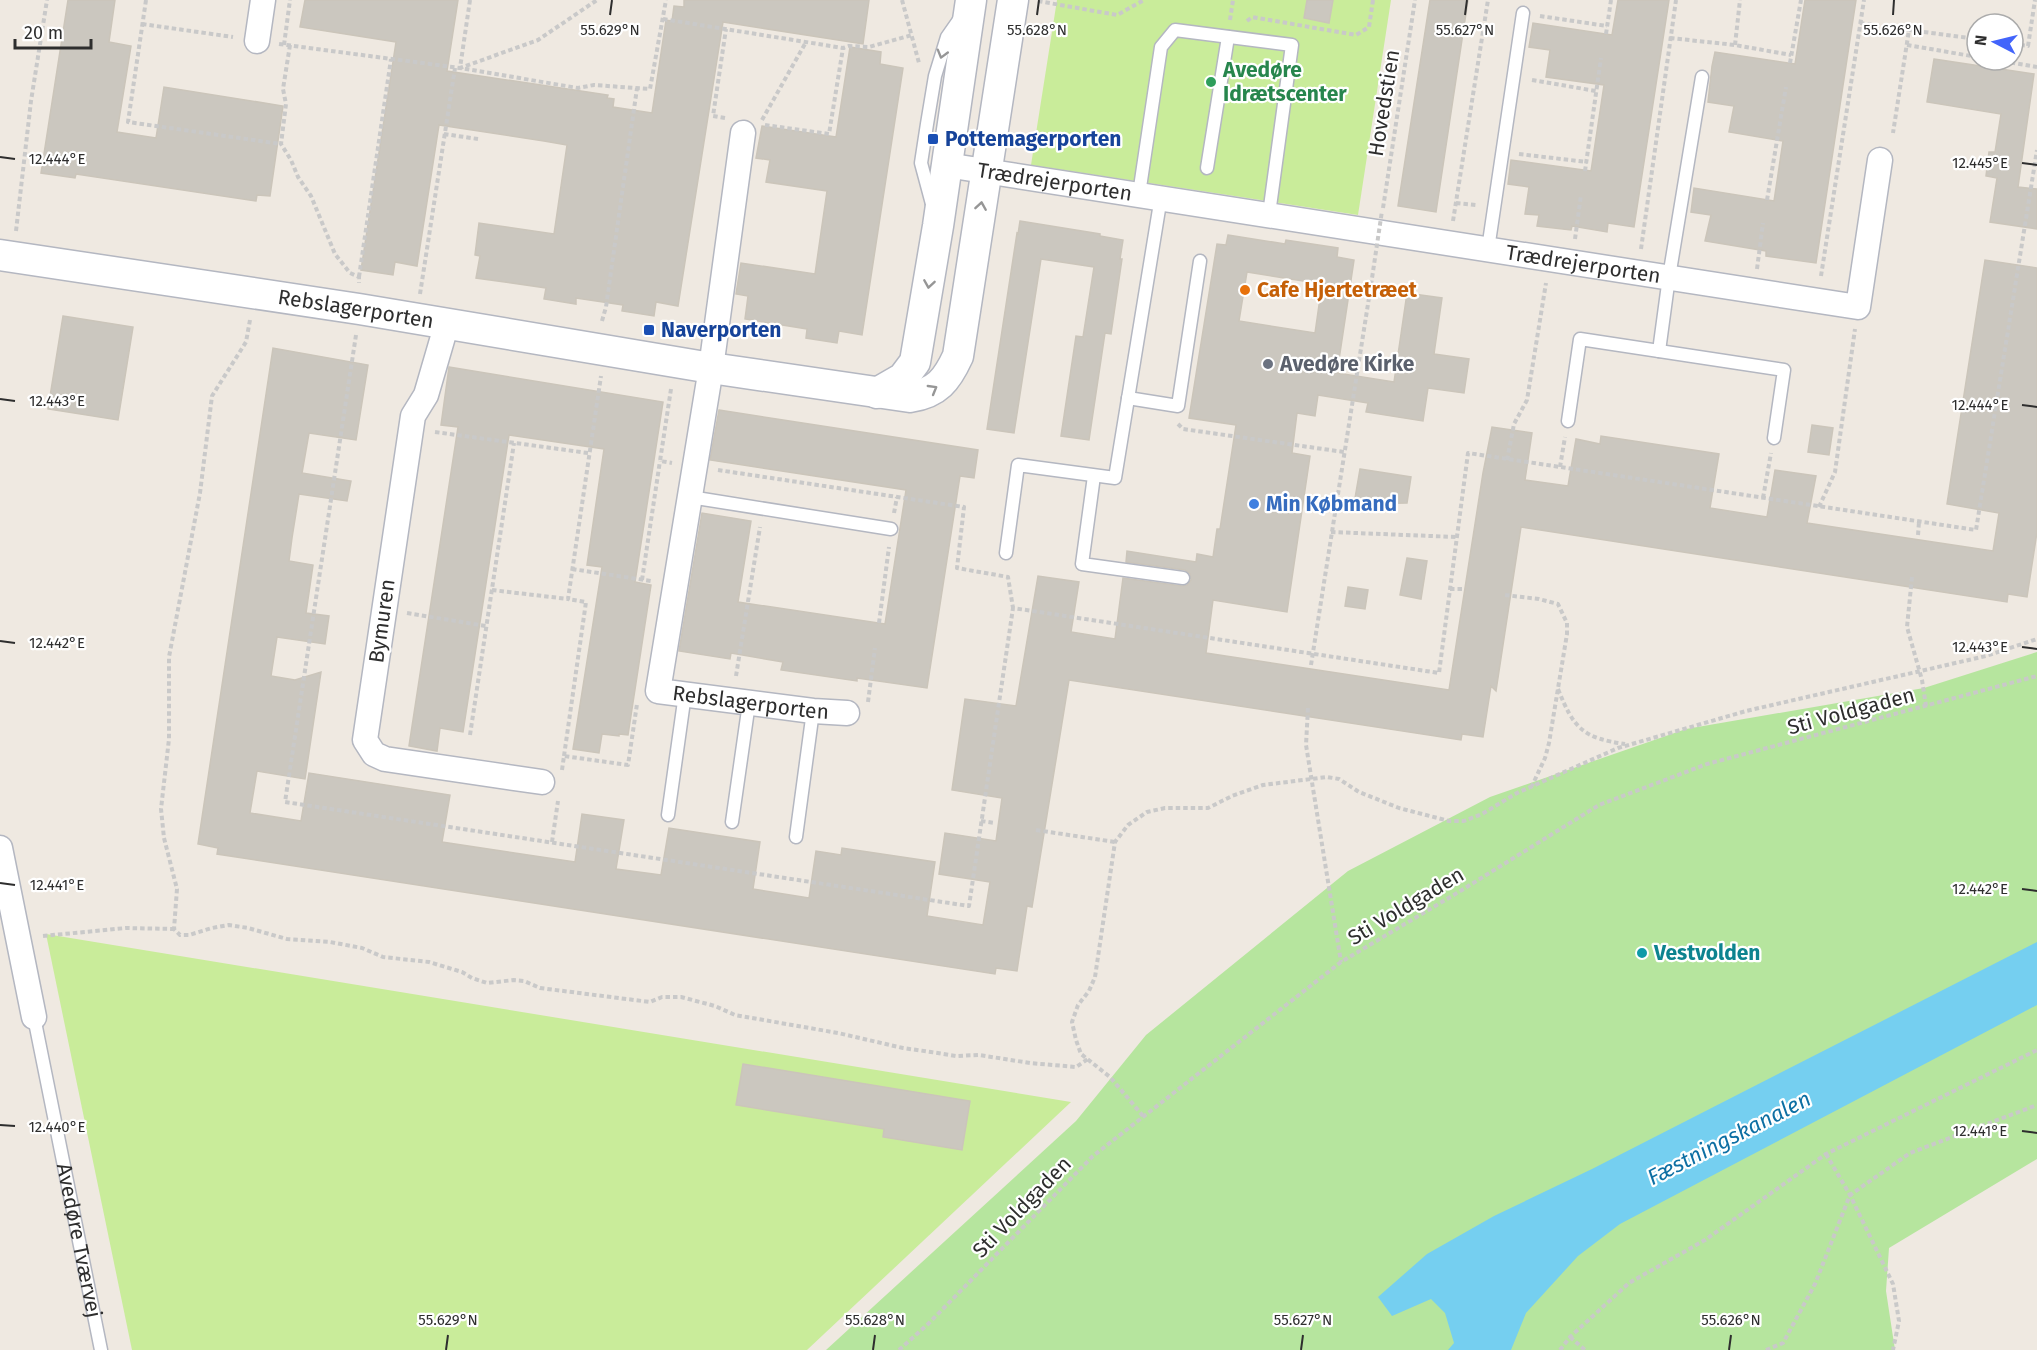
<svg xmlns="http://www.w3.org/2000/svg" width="2037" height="1350" font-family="'Fira Sans',sans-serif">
	<rect width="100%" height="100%" fill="#efe9e1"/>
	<path fill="#b6e59e" d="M2037,652V1159L1889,1248L1886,1291L1895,1350H826L1076,1121L1146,1035L1348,871L1490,797L1686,729L1924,688Z"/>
	<g fill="#c9ec9a">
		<path d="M1057,0H1391L1358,215L1031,165Z"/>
		<path d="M46,934L1071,1102L807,1350H132Z"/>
	</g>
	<path fill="#75cff0" d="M2037,942V1005L1620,1224L1578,1256L1526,1313L1511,1350H1448L1454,1343L1445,1313L1431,1299L1392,1316L1378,1297L1427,1254L1494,1216L1592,1169Z"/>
	<g fill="#cbc7bf" stroke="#cbc5ba" stroke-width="1.5" fill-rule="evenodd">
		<path d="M68,0H115L109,42L131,46L117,132L156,138L164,87L283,106L270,196L257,195L256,201L76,174L75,178L41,173Z"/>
		<path d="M305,0H458L447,71L608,95L607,98L614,99L613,107L652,113L666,20L672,21L674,6L684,7V0H869L863,44L723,22L678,306L656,302L654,316L622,311L623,305L576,298V304L544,299L546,288L476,278L480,256L475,255L479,223L554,234L567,145L544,141L439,125L417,266L395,262L393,275L361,270L396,42L300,27Z"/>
		<path d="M1307,0H1333L1329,23L1304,18Z"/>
		<path d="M1430,0H1468L1436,212L1398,206Z"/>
		<path d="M1618,0H1669L1634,227L1608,223L1607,232L1572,226L1571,230L1537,226L1539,215L1525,214L1529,187L1508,184L1511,160L1591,171L1604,85L1546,77L1550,50L1529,47L1533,23L1612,35Z"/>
		<path d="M1805,0H1856L1816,263L1766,256V251L1705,241L1711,215L1691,212L1694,188L1774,201L1783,141L1729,132L1734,106L1708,102L1712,66L1715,52L1795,64Z"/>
		<path d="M850,47L881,52L880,64L903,68L862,335L839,331L837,343L806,338L807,329L745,319L748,296L736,294L741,263L815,274L827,191L766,182L770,160L756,158L762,126L836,137Z"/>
		<path d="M1934,59L2034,74L2018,187L2037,189V229L1990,222L1997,178L1986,176L1989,152H1995L2001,114L1927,102Z"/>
		<path d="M1020,221L1100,234V236L1123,240L1120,259H1122L1111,334L1105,333L1089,440L1061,436L1076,336L1083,337L1094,267L1041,259L1014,433L987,429L1017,233L1018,234Z"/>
		<path d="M1228,235L1285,244L1286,240L1338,248L1337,257L1354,260L1337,373L1394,382L1407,293L1442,298L1434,354L1469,359L1464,393L1428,388L1423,421L1366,412L1368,403L1318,395L1315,416L1297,413L1292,453L1310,456L1287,612L1213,600L1206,653L1449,690L1483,473L1492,427L1532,433L1525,480L1568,486L1576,439L1600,444L1601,436L1627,440L1719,454L1710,508L1767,517L1775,470L1816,476L1807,523L1993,551L1999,513L1947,504L1985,260L2037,268V532L2027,597L2008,594L2007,602L1521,527L1496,691L1491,686L1483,737L1462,734L1461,740L1069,680L1032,907L1027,906L1017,971L996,968L995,974L217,854L218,848L198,844L273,348L368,365L356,440L309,433L302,473L351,481L347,501L299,494L292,538L289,561L313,565L306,613L329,616L325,644L277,637L271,676L295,680L321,672L305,779L257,771L250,813L301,821L309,773L450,795L442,842L575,862L582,814L624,820L616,869L661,875L669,828L760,842L753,889L809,898L816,851L841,855L842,848L935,862L927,916L983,925L990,882L939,874L945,833L996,841L1002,798L952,790L965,699L1016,706L1038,576L1079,582L1071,632L1115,639L1123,578L1182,586L1187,585L1191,580L1190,574L1185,570L1126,562L1127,551L1196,562L1197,554L1213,557L1217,529H1220L1236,425L1189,418L1217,244L1226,245ZM1247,272L1322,284L1315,333L1239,321Z"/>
		<path d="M63,316L133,327L118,420L48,409Z"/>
		<path d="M449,367L663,402L635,582L651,585L628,735L619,734V736L602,734L599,753L573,749L602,567L587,565L604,449L509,435L463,732L440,728L437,751L409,746L458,427L441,425Z"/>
		<path d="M719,410L978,450L974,478L960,476L927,688L857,678V681L781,670L783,662L731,653L730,659L679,651L702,513L751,521L738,602L885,624L906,490L710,460Z"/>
		<path d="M1812,425L1833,428L1829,455L1808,452Z"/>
		<path d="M1360,469L1411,477L1407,503L1354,504Z"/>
		<path d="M1407,558L1427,561L1421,599L1400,595Z"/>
		<path d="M1348,587L1368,590L1365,609L1345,606Z"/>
		<path d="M743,1064L970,1101L962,1150L883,1137L884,1129L736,1105Z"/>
	</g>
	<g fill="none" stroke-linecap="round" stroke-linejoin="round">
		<g stroke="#b4b7c1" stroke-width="15">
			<g id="service">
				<path d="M1207,168L1228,37"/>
				<path d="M1139,194L1161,47L1175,30L1292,45L1269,214"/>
				<path d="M932,204L921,163L927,124L935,76L947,37L961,17"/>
				<path d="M1488,249L1523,13"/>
				<path d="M1659,351L1669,277L1702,77"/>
				<path d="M1128,398L1178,406L1200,261"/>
				<path d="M1568,421L1580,339L1784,370L1774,438"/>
				<path d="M1094,476L1082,564L1183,578"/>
				<path d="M690,497L891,529"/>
				<path d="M1006,553L1018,465L1115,478L1161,197"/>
				<path d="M668,815L685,694"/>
				<path d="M732,822L749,703"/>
				<path d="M796,837L813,711"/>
				<path id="s1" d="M34,1017L101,1350"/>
			</g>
		</g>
		<g stroke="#b4b7c1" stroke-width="27">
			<g id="minor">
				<path d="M257,41L263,0"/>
				<path id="s2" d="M743,133L711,368L658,691L813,711L847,713"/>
				<path id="s3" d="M946,165L1858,307L1880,160"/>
				<path d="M447,323L426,395L413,416L365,740L374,754L385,759L542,782"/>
				<path d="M0,848L34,1017"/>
			</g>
		</g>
		<g stroke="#b4b7c1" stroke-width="33">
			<g id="tertiary">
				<path id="s4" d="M0,255L359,309L711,368L910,397C937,393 947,380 958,356L1013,0"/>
				<path d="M877,393L903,378L915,362L938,226L971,0"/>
			</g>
		</g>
		<g stroke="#c9c9c9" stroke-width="4" stroke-dasharray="4.5 3" stroke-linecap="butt">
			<path d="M146,0L128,122L281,144"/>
			<path d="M470,0L460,68L538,40L597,0"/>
			<path d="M902,0L919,63"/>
			<path d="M1038,1L1117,15L1144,0"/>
			<path d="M1540,16L1607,26"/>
			<path d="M663,19L843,48L849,46L869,47L912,35"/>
			<path d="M1230,20L1233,0"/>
			<path d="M1247,21L1252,17L1356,35L1369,27L1373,0"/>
			<path d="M1860,23L1909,30L1893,133"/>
			<path d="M142,24L233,37"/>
			<path d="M1909,30L1977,39"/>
			<path d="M1606,34L1611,0"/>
			<path d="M1670,38L1735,45L1791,55"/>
			<path d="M279,44L460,68L578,88L594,85L650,89L666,0"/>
			<path d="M2013,44L2028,46L2035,0"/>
			<path d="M284,45L290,0"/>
			<path d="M290,45L283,89L286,104L281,144L291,160L298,177L311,196L335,254L350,273L359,277V283"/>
			<path d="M1735,45L1740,0"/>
			<path d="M1907,45L1977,57"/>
			<path d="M1996,60L2037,67"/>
			<path d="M1790,63L1801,0"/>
			<path d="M1532,80L1596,91"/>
			<path d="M725,118L713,116L726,29"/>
			<path d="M762,120L806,42"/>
			<path d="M765,125L829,134L843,48"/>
			<path d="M444,134L478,139"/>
			<path d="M1519,154L1587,162"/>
			<path d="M1585,171L1601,58"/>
			<path d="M1767,200L1786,87"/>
			<path d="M1456,203L1476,205"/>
			<path d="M1383,208L1415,0"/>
			<path d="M1453,221L1488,0"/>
			<path d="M16,231L31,101L47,0"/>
			<path d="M1575,239L1581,195"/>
			<path d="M1641,249L1676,0"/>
			<path d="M1757,269L1763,223"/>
			<path d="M1821,276L1864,0"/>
			<path d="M359,277L391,59"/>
			<path d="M420,294L455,68"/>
			<path d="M250,320L246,342L212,396L200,493L169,657V739L161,809L164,838L177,889L174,929L180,935H189L212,928L229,925L248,928L287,939L330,942L362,948L383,957L429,962L462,972L472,978L487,983L514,980L524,981L540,988L650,1002L662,997H681L715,1006L735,1015L838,1033L903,1048L931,1052L956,1056L979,1055L1030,1063L1076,1067L1088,1059"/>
			<path d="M602,321L606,307L637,88"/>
			<path d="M356,335L285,802L969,906L1013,608L1439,673L1468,453L1976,530L2037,150"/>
			<path d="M671,389L660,461L672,463"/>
			<path d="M1178,424L1183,429L1344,452"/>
			<path d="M435,432L588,453"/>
			<path d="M1507,460L1514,424L1527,400L1546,283"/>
			<path d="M1560,467L1565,437"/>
			<path d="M718,470L964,507L957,568L1008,577L1013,608"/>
			<path d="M1763,498L1771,453"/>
			<path d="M1819,507L1835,472L1855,329"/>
			<path d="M894,513L897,497"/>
			<path d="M1331,532L1456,537"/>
			<path d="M1918,535L1919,522"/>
			<path d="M572,569L651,581"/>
			<path d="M1912,577L1907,627L1922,680L1926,706"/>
			<path d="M642,580L660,461"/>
			<path d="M1450,589H1463"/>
			<path d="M492,590L568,599L601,376"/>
			<path d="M1505,595L1539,599L1558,604L1567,623V634L1549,743L1545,758L1532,786"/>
			<path d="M407,613L486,626"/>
			<path d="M879,623L889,547"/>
			<path d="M1311,665L1371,285"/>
			<path d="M736,676L760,527"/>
			<path d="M1558,689C1574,729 1583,738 1625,744"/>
			<path d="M868,702L875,648"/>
			<path d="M1308,708L1306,745L1341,962"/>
			<path d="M470,735L514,443"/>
			<path d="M564,756L586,602L568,599"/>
			<path d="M562,770L564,756L628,765L637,704"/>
			<path d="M981,821L995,823"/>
			<path d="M1036,830L1115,842"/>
			<path d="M552,842L558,801"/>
			<path d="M43,936L126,928L174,929"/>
			<path d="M1143,1116L1110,1077L1081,1054L1076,1040L1072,1022L1078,1005L1089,991L1095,977L1115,842L1128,825L1147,812L1165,808H1208L1232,796L1263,785L1327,777L1339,779L1359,792L1399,808L1449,821H1464L1482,814L1517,793L1618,748L1746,711L1986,656L2037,639"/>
			<path d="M1826,1154L1850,1195L1893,1284L1899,1321L1893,1350"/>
			<path d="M1570,1337L1585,1350"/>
			<path d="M899,1350L928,1324L1093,1156L1341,962L1462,890L1599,805L1707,764L2037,676"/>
			<path d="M1560,1350L1570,1337L1629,1283L1705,1240L1826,1154L2037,1050"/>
			<path d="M1766,1350L1783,1343L1815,1284L1850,1195L1910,1153L2037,1105"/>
		</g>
		<use href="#service" stroke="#fff" stroke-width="12"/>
		<use href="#minor" stroke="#fff" stroke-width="24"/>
		<use href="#tertiary" stroke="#fff" stroke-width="30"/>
		<path stroke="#c9c9c9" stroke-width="4" stroke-dasharray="4.5 3" stroke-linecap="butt" d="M1371,285L1382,211"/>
	</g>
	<defs><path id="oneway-chevron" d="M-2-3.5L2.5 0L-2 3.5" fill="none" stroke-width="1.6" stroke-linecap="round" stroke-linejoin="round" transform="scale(1.5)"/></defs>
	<g stroke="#969696">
		<use href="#oneway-chevron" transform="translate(942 54) rotate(106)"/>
		<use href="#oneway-chevron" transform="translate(981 206) rotate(-81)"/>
		<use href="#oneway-chevron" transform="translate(929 284) rotate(99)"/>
		<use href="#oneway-chevron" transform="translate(933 389) rotate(-30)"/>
	</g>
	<path fill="none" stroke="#2e2e2e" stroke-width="2" d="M610,15L612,0M1037,15L1039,0M1465,15L1467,0M1893,15L1894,0M0,157L15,159M2022,163L2037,165M0,399L15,401M2022,405L2037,407M0,641L15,643M2022,647L2037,649M0,883L15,885M2022,889L2037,891M0,1125L15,1126M2022,1131L2037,1133M446,1350L448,1335M873,1350L875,1335M1301,1350L1303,1335M1729,1350L1731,1335"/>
	<circle fill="#2e9e5b" stroke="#fff" stroke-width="2" cx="1211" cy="82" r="6"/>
	<g fill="#1a4fb4" stroke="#fff" stroke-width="2">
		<rect x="927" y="133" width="12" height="12" rx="3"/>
		<rect x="643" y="324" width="12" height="12" rx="3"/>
	</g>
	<circle fill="#e8710a" stroke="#fff" stroke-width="2" cx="1245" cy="290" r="6"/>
	<circle fill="#6b7280" stroke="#fff" stroke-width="2" cx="1268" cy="364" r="6"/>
	<circle fill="#3f7fe0" stroke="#fff" stroke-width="2" cx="1254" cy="504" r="6"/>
	<circle fill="#0f9aa8" stroke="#fff" stroke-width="2" cx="1642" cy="953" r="6"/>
	<g text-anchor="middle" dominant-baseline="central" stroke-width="4.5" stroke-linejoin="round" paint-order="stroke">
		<g font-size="21" font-weight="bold" fill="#27864d" stroke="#fff" text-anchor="start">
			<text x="1223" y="70">Avedøre<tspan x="1223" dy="24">Idrætscenter</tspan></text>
		</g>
		<g font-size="21" fill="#2e2e2e" stroke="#fff">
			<text transform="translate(1384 103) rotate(-81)">Hovedstien</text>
			<text stroke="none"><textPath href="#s3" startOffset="110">Trædrejerporten</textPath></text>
			<text stroke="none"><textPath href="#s3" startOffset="645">Trædrejerporten</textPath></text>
			<text stroke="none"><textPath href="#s4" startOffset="360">Rebslagerporten</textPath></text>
			<text transform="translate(382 621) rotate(-82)">Bymuren</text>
			<text stroke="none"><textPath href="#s2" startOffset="658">Rebslagerporten</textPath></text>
			<text transform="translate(1851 711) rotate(-15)">Sti Voldgaden</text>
			<text transform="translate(1406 906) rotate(-31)">Sti Voldgaden</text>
			<text transform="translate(1022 1207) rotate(-46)">Sti Voldgaden</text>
			<text stroke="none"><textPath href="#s1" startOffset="228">Avedøre Tværvej</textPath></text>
		</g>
		<g font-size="21" font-weight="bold" fill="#164399" stroke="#fff" text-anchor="start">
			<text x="945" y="139">Pottemagerporten</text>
			<text x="661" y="330">Naverporten</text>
		</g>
		<g font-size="21" font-weight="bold" fill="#c56008" stroke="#fff" text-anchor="start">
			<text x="1257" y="290">Cafe Hjertetræet</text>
		</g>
		<g font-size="21" font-weight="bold" fill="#5b616d" stroke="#fff" text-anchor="start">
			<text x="1280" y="364">Avedøre Kirke</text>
		</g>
		<g font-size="21" font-weight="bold" fill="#366cbe" stroke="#fff" text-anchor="start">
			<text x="1266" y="504">Min Købmand</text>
		</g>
		<g font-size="21" font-weight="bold" fill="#0d838f" stroke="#fff" text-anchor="start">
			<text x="1654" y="953">Vestvolden</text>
		</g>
		<g font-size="22" font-style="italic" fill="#0d6fa3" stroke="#fff">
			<text transform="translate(1729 1138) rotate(-27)">Fæstningskanalen</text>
		</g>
	</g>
	<g font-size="15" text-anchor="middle" fill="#2e2e2e" stroke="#fff" stroke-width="4.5" stroke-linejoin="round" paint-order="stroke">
		<text x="610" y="35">55.629°N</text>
		<text x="1037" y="35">55.628°N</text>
		<text x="1465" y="35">55.627°N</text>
		<text x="1893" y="35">55.626°N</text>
		<text x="57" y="164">12.444°E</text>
		<text x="1980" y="168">12.445°E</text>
		<text x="57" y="406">12.443°E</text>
		<text x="1980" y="410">12.444°E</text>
		<text x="57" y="648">12.442°E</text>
		<text x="1980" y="652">12.443°E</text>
		<text x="57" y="890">12.441°E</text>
		<text x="1980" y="894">12.442°E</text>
		<text x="57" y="1132">12.440°E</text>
		<text x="1980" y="1136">12.441°E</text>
		<text x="448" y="1325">55.629°N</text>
		<text x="875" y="1325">55.628°N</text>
		<text x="1303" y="1325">55.627°N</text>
		<text x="1731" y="1325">55.626°N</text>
	</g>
	<g transform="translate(1995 42) rotate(277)"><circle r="28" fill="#ffffff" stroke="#ababab" stroke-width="1.5"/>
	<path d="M0-4.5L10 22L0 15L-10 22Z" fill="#4264fb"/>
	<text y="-9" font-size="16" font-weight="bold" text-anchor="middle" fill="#2e2e2e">N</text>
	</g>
	<path d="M15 39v9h76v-9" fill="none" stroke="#2e2e2e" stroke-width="3"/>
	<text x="24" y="39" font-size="18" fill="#2e2e2e" stroke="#ffffff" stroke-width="4.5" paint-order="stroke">20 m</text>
</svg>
